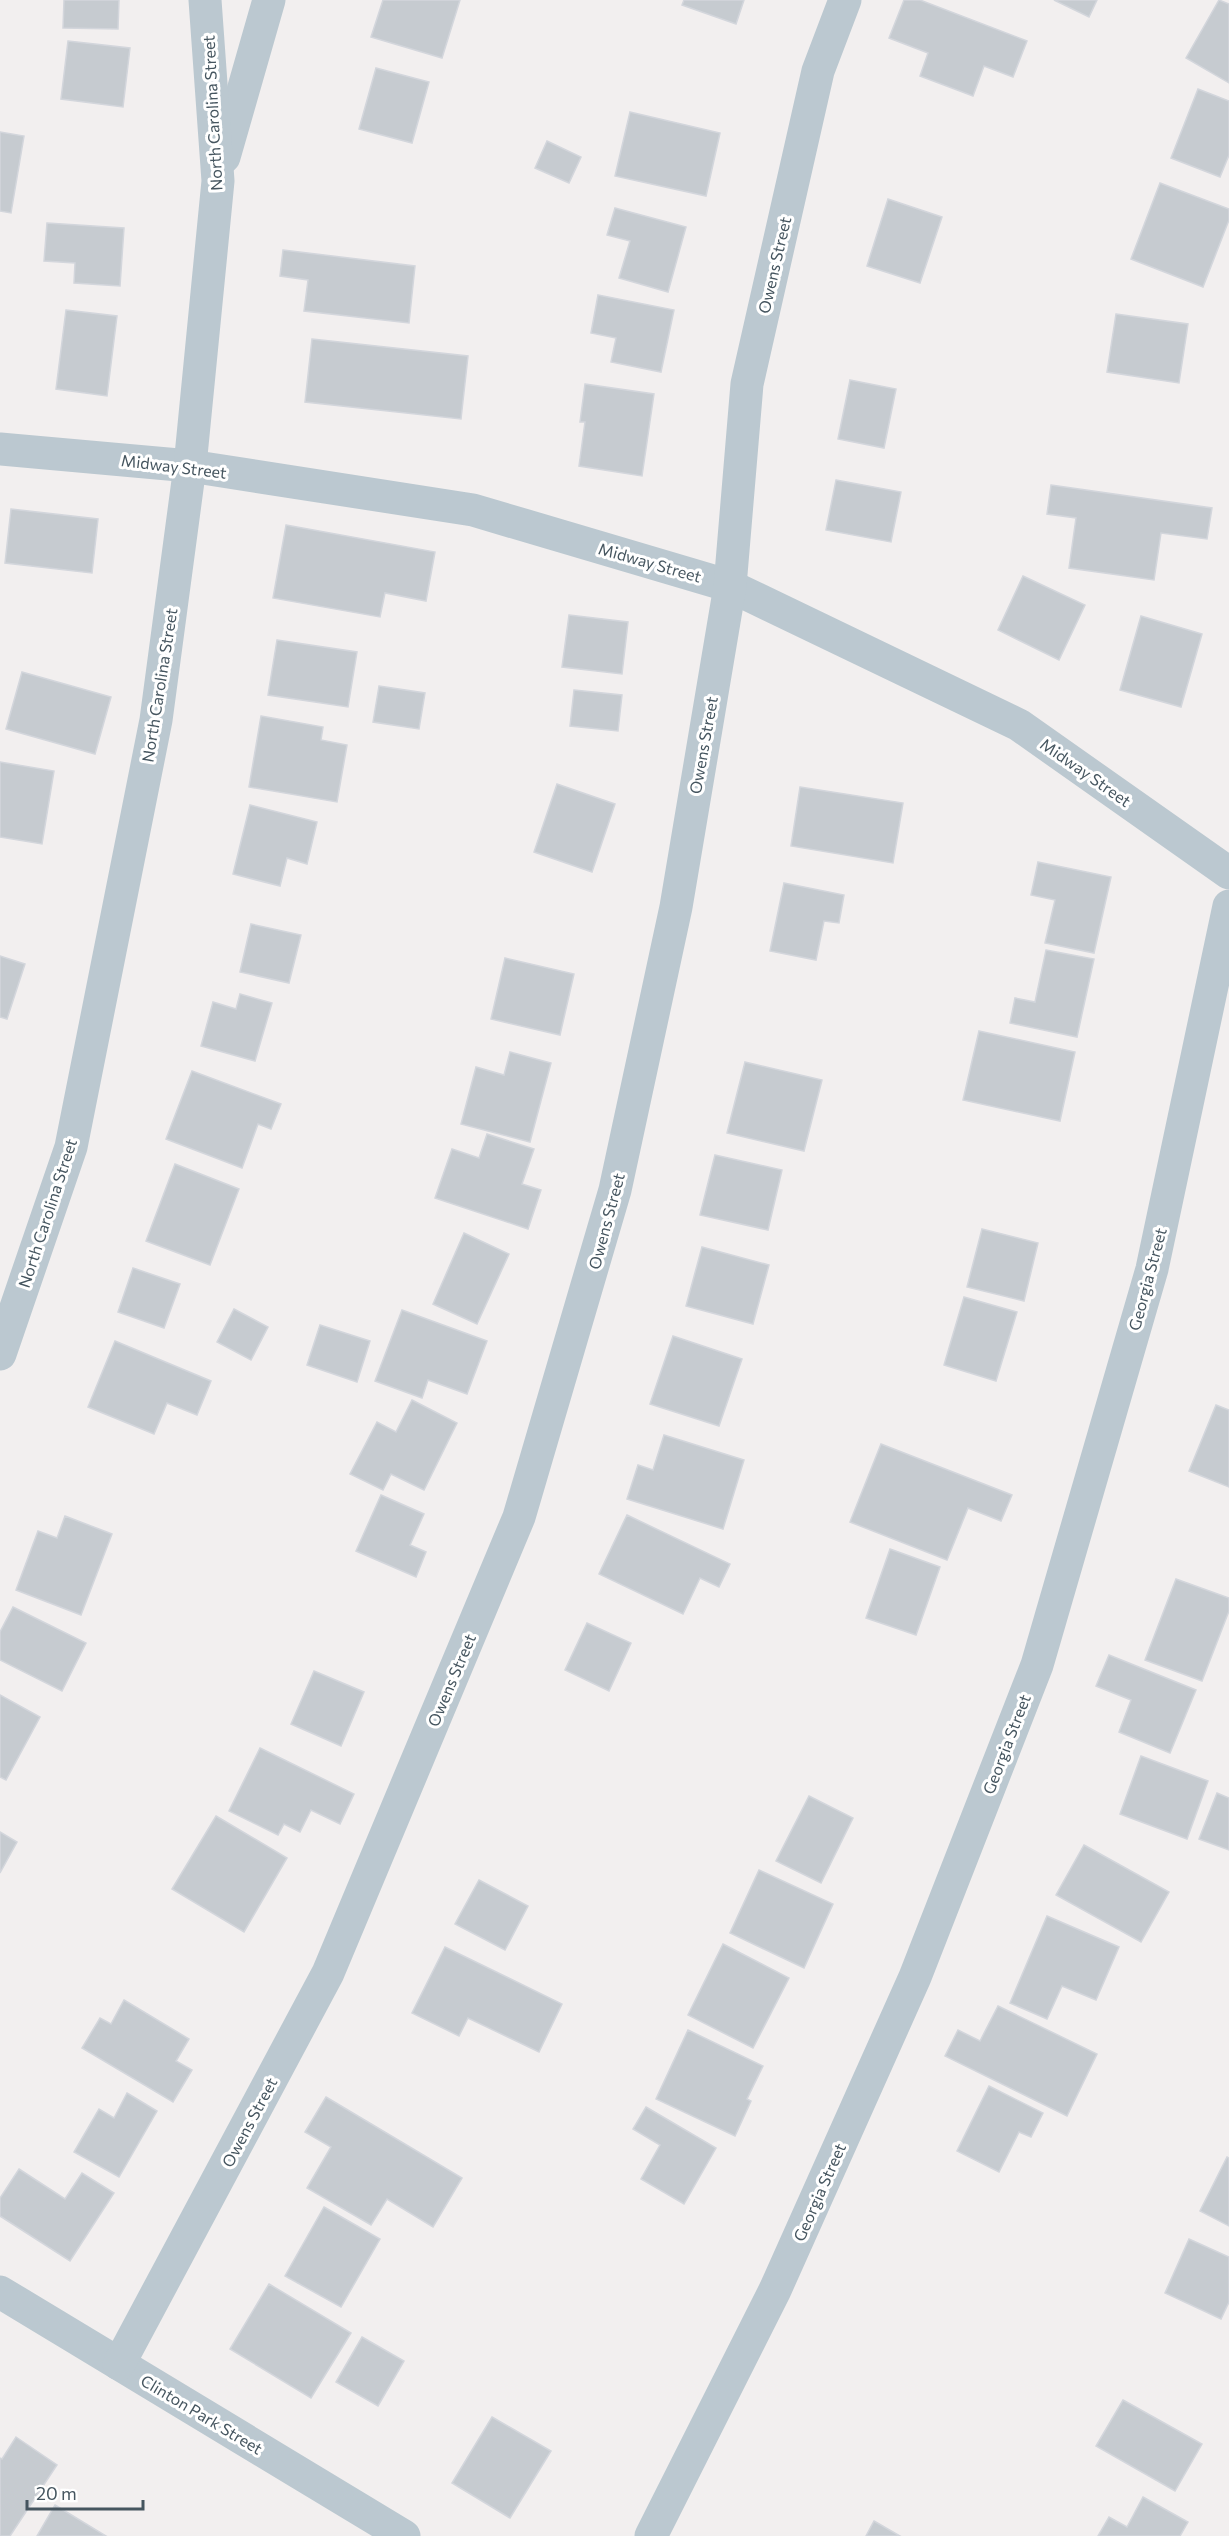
<svg xmlns="http://www.w3.org/2000/svg" width="1229" height="2536" font-family="Commissioner,sans-serif">
	<rect width="100%" height="100%" fill="#f2efef"/>
	<g fill="#c6cbd0" stroke="#d3d6dc" stroke-width="1.5">
		<path d="M64,0H119L118,29L63,28Z"/>
		<path d="M383,0H460L442,58L371,37Z"/>
		<path d="M684,0H744L736,24L682,5Z"/>
		<path d="M904,0H920L1027,41L1013,77L984,66L973,96L920,76L928,53L889,38Z"/>
		<path d="M1054,0H1097L1089,17Z"/>
		<path d="M1219,0L1229,4V83L1186,58Z"/>
		<path d="M68,41L130,48L123,107L61,99Z"/>
		<path d="M376,68L429,82L412,143L359,129Z"/>
		<path d="M1198,89L1229,101V155L1220,177L1171,158Z"/>
		<path d="M630,112L720,133L706,196L615,176Z"/>
		<path d="M0,132L24,136L11,213L0,211Z"/>
		<path d="M547,141L581,157L569,183L535,168Z"/>
		<path d="M1160,183L1229,209V220L1203,287L1131,259Z"/>
		<path d="M888,199L942,217L920,283L867,266Z"/>
		<path d="M615,208L686,227L668,292L619,278L630,241L607,235Z"/>
		<path d="M47,223L124,228L120,286L74,283L75,263L44,261Z"/>
		<path d="M283,250L415,266L409,323L304,311L308,280L280,276Z"/>
		<path d="M598,295L674,310L661,372L611,362L616,338L591,333Z"/>
		<path d="M66,310L117,316L107,396L56,389Z"/>
		<path d="M1116,314L1188,324L1179,383L1107,372Z"/>
		<path d="M312,339L468,356L461,419L305,402Z"/>
		<path d="M850,380L896,389L884,448L838,439Z"/>
		<path d="M585,384L654,394L642,476L579,466L585,422H580Z"/>
		<path d="M836,480L901,492L891,542L826,530Z"/>
		<path d="M1051,485L1212,508L1207,539L1161,533L1154,580L1069,568L1076,518L1047,514Z"/>
		<path d="M11,509L98,519L92,573L5,563Z"/>
		<path d="M286,525L435,552L426,601L385,593L380,617L273,598Z"/>
		<path d="M1023,576L1085,605L1059,660L998,630Z"/>
		<path d="M569,615L628,622L622,674L562,667Z"/>
		<path d="M1141,616L1202,634L1181,707L1120,690Z"/>
		<path d="M277,640L357,652L348,707L268,695Z"/>
		<path d="M22,672L111,697L95,754L6,729Z"/>
		<path d="M379,686L425,693L419,729L373,722Z"/>
		<path d="M574,690L622,695L618,731L570,726Z"/>
		<path d="M261,716L323,727L321,740L347,745L337,802L249,787Z"/>
		<path d="M0,762L54,771L42,844L0,837Z"/>
		<path d="M557,784L615,804L592,872L534,852Z"/>
		<path d="M800,787L903,803L893,863L791,846Z"/>
		<path d="M250,805L317,822L307,864L287,858L280,886L233,874Z"/>
		<path d="M1038,862L1111,877L1094,953L1045,943L1055,900L1031,895Z"/>
		<path d="M784,883L844,895L839,923L824,921L816,960L770,951Z"/>
		<path d="M251,924L301,935L289,983L240,972Z"/>
		<path d="M1046,950L1094,959L1077,1037L1010,1023L1015,998L1035,1002Z"/>
		<path d="M0,956L25,964L7,1019L0,1017Z"/>
		<path d="M505,958L574,974L560,1035L491,1019Z"/>
		<path d="M240,994L272,1003L255,1061L201,1046L213,1002L236,1009Z"/>
		<path d="M979,1031L1075,1052L1060,1121L963,1100Z"/>
		<path d="M510,1052L551,1063L530,1142L461,1124L476,1067L504,1075Z"/>
		<path d="M745,1062L822,1080L804,1151L727,1133Z"/>
		<path d="M192,1071L281,1104L271,1129L258,1124L242,1168L166,1139Z"/>
		<path d="M487,1134L534,1149L522,1184L541,1190L528,1229L435,1198L452,1149L479,1158Z"/>
		<path d="M715,1155L782,1170L768,1230L700,1215Z"/>
		<path d="M175,1164L239,1189L210,1265L146,1241Z"/>
		<path d="M982,1229L1038,1243L1024,1301L967,1287Z"/>
		<path d="M464,1233L509,1254L477,1324L433,1304Z"/>
		<path d="M702,1247L769,1265L753,1324L686,1306Z"/>
		<path d="M133,1268L180,1284L164,1328L118,1312Z"/>
		<path d="M964,1297L1017,1312L996,1381L944,1365Z"/>
		<path d="M234,1309L268,1327L251,1360L217,1342Z"/>
		<path d="M402,1310L487,1341L467,1394L428,1380L422,1398L375,1381Z"/>
		<path d="M320,1325L370,1341L357,1382L307,1365Z"/>
		<path d="M673,1336L742,1359L719,1426L650,1404Z"/>
		<path d="M115,1341L211,1381L197,1415L167,1403L154,1434L88,1407Z"/>
		<path d="M412,1400L457,1423L424,1490L391,1474L383,1490L350,1474L377,1422L396,1432Z"/>
		<path d="M1216,1405L1229,1410V1487L1189,1471Z"/>
		<path d="M664,1435L744,1460L723,1529L627,1499L638,1465L653,1470Z"/>
		<path d="M881,1444L1012,1495L1001,1521L968,1508L947,1560L850,1522Z"/>
		<path d="M381,1495L424,1514L410,1545L426,1552L416,1577L356,1551Z"/>
		<path d="M627,1515L730,1564L719,1587L700,1578L683,1614L599,1574Z"/>
		<path d="M65,1516L112,1534L81,1615L16,1590L38,1531L57,1538Z"/>
		<path d="M890,1549L940,1567L916,1635L866,1618Z"/>
		<path d="M1176,1579L1229,1598V1611L1202,1681L1145,1660Z"/>
		<path d="M13,1607L86,1643L62,1691L0,1660V1632Z"/>
		<path d="M587,1623L631,1643L609,1691L565,1670Z"/>
		<path d="M1109,1655L1196,1690L1170,1753L1119,1732L1131,1700L1096,1686Z"/>
		<path d="M314,1671L364,1692L341,1746L291,1724Z"/>
		<path d="M0,1695L40,1717L6,1780L0,1777Z"/>
		<path d="M260,1748L354,1794L340,1824L311,1810L300,1832L284,1824L278,1835L229,1811Z"/>
		<path d="M1141,1756L1208,1781L1187,1839L1120,1814Z"/>
		<path d="M1217,1793L1229,1798V1850L1199,1839Z"/>
		<path d="M809,1796L853,1818L821,1883L776,1861Z"/>
		<path d="M216,1816L287,1858L244,1932L172,1889Z"/>
		<path d="M0,1832L17,1842L0,1873Z"/>
		<path d="M1084,1845L1169,1892L1141,1942L1056,1895Z"/>
		<path d="M759,1870L833,1904L804,1968L730,1933Z"/>
		<path d="M479,1880L528,1906L505,1950L455,1924Z"/>
		<path d="M1047,1916L1119,1947L1096,2000L1062,1986L1047,2019L1010,2003Z"/>
		<path d="M723,1944L789,1978L753,2048L688,2015Z"/>
		<path d="M445,1947L562,2004L539,2052L468,2018L459,2036L412,2013Z"/>
		<path d="M124,2000L189,2039L176,2061L192,2070L173,2102L82,2048L100,2018L111,2024Z"/>
		<path d="M998,2006L1097,2054L1067,2116L945,2056L958,2030L980,2041Z"/>
		<path d="M688,2030L763,2066L747,2099L751,2101L735,2136L656,2099Z"/>
		<path d="M989,2086L1043,2113L1031,2137L1019,2132L999,2172L957,2151Z"/>
		<path d="M127,2093L157,2111L119,2177L74,2152L99,2109L114,2118Z"/>
		<path d="M326,2097L462,2178L433,2227L387,2199L371,2225L307,2188L331,2147L305,2132Z"/>
		<path d="M646,2107L716,2148L684,2204L641,2179L660,2145L633,2129Z"/>
		<path d="M1227,2157L1229,2158V2226L1200,2211Z"/>
		<path d="M19,2169L65,2199L82,2173L114,2193L70,2261L0,2216V2198Z"/>
		<path d="M324,2207L380,2239L341,2307L285,2276Z"/>
		<path d="M1189,2239L1229,2257V2302L1221,2319L1165,2293Z"/>
		<path d="M269,2284L351,2333L311,2398L230,2349Z"/>
		<path d="M362,2337L404,2361L378,2406L336,2382Z"/>
		<path d="M1123,2400L1202,2444L1175,2491L1096,2446Z"/>
		<path d="M492,2417L551,2451L510,2518L452,2483Z"/>
		<path d="M16,2437L57,2465L10,2536H0V2458L2,2459Z"/>
		<path d="M1143,2497L1188,2522L1180,2536H1098L1109,2517L1127,2527Z"/>
		<path d="M55,2505L106,2536H37Z"/>
		<path d="M874,2521L900,2536H866Z"/>
	</g>
	<g fill="none" stroke-linecap="round" stroke-linejoin="round">
		<g stroke="#bbc8d0" stroke-width="33">
			<path d="M224,157L269,0"/>
			<path d="M0,449L190,466L473,510L730,586L1019,725L1229,873"/>
			<path d="M0,1354L71,1147L156,720L190,466L218,181L205,0"/>
			<path d="M0,2292L404,2536"/>
			<path d="M119,2364L328,1973L519,1517L615,1190L676,907L730,586L747,384L818,71L845,0"/>
			<path d="M651,2536L775,2290L915,1977L1037,1665L1152,1269L1229,906"/>
		</g>
	</g>
	<g text-anchor="middle" dominant-baseline="central" stroke-width="6" stroke-linejoin="round" paint-order="stroke">
		<g font-size="16" fill="#45555f" stroke="#fff">
			<text transform="translate(212 113) rotate(-93)">North Carolina Street</text>
			<text transform="translate(774 265) rotate(-77)">Owens Street</text>
			<text transform="translate(174 466) rotate(7)">Midway Street</text>
			<text transform="translate(650 562) rotate(16)">Midway Street</text>
			<text transform="translate(159 685) rotate(-81)">North Carolina Street</text>
			<text transform="translate(703 745) rotate(-80)">Owens Street</text>
			<text transform="translate(1086 772) rotate(35)">Midway Street</text>
			<text transform="translate(47 1213) rotate(-72)">North Carolina Street</text>
			<text transform="translate(606 1221) rotate(-75)">Owens Street</text>
			<text transform="translate(1147 1279) rotate(-75)">Georgia Street</text>
			<text transform="translate(451 1680) rotate(-67)">Owens Street</text>
			<text transform="translate(1006 1744) rotate(-69)">Georgia Street</text>
			<text transform="translate(249 2122) rotate(-62)">Owens Street</text>
			<text transform="translate(819 2192) rotate(-66)">Georgia Street</text>
			<text transform="translate(202 2414) rotate(31)">Clinton Park Street</text>
		</g>
	</g>
	<path d="M27 2500v9h116v-9" fill="none" stroke="#45555f" stroke-width="3"/>
	<text x="36" y="2500" font-size="18" fill="#45555f" stroke="#ffffff" stroke-width="4.5" paint-order="stroke">20 m</text>
</svg>
